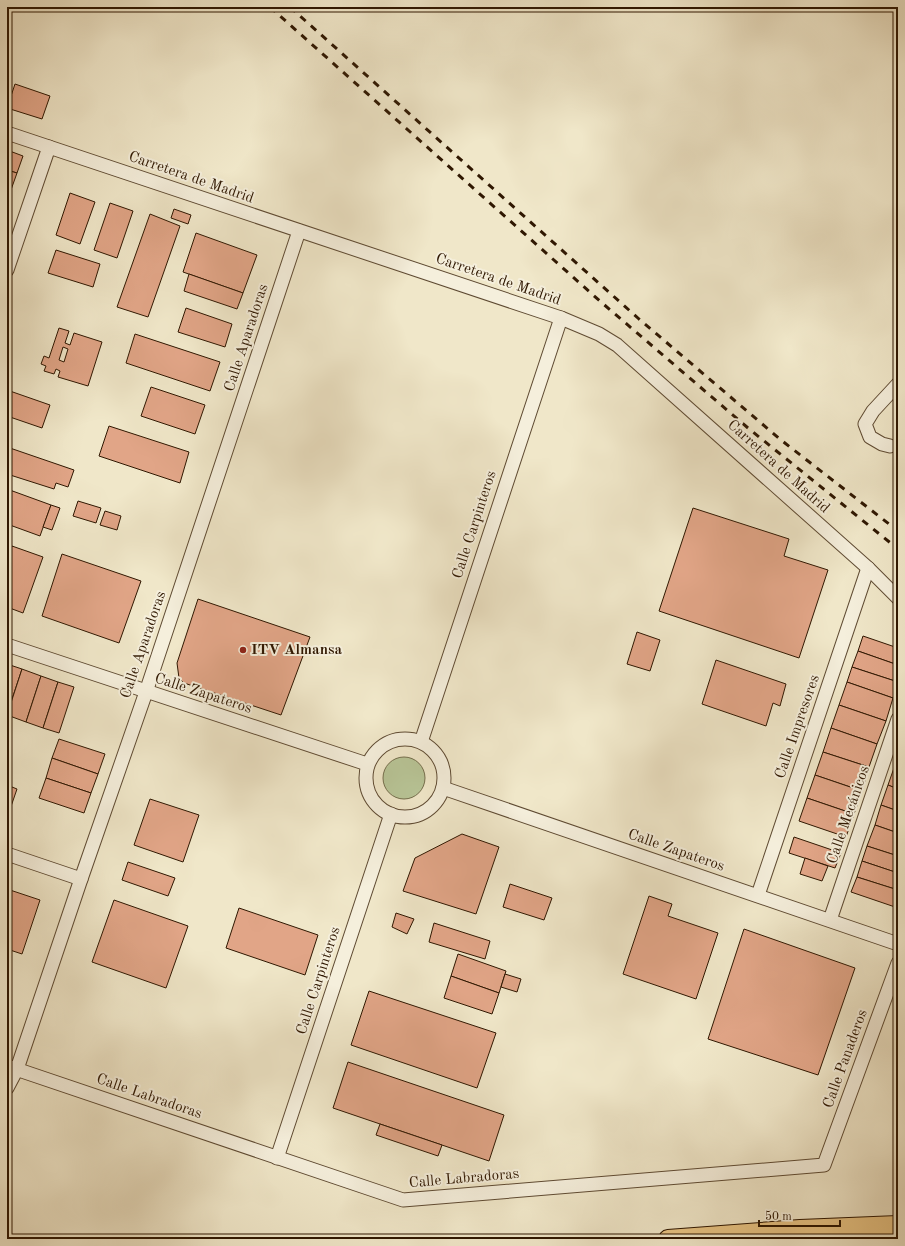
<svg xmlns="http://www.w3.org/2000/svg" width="905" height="1246" font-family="'Old Standard TT',serif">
	<rect width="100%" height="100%" fill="#f0e7c9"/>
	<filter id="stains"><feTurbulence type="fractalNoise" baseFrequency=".005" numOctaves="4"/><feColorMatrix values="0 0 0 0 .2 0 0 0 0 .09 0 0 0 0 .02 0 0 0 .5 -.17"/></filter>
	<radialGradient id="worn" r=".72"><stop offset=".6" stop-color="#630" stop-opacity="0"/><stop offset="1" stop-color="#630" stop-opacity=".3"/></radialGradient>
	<circle fill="#b8c597" stroke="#746e4c" cx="404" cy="778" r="21"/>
	<g fill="#e1a587" stroke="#2f1701" fill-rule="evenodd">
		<path d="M15,84L50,96L42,119L7,108Z"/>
		<path d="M7,150L23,156L17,173L7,170Z"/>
		<path d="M7,170L17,173L12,187L7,185Z"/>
		<path d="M7,185L12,187L7,202Z"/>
		<path d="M70,193L95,202L80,244L56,235Z"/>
		<path d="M110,203L133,211L117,258L94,250Z"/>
		<path d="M174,209L191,215L188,224L171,218Z"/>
		<path d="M150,214L180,226L148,317L117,307Z"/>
		<path d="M196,233L257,255L243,293L183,272Z"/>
		<path d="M56,250L100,264L93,287L48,273Z"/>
		<path d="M189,274L243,293L237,309L184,291Z"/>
		<path d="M186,308L232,324L225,347L178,332Z"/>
		<path d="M59,328L69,331L65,343L70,345L74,333L102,342L88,386L58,377L60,371L56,369L54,374L44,371L46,366L41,364L44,356L49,358ZM63,347L68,349L64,362L59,360Z"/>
		<path d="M135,334L220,362L210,391L126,363Z"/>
		<path d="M151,387L205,405L195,434L141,416Z"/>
		<path d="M7,390L50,405L42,428L7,416Z"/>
		<path d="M109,426L189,452L180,483L99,456Z"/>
		<path d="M7,447L74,470L68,487L56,483L54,489L7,474Z"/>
		<path d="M7,489L51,505L40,536L7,524Z"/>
		<path d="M78,501L101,508L96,523L73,516Z"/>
		<path d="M51,505L60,508L52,530L43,527Z"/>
		<path d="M693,508L789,539L784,556L828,570L799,658L659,611Z"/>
		<path d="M105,511L121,516L117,530L100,525Z"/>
		<path d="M12,546L43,557L23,613L7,607V560Z"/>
		<path d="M62,554L141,581L119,643L42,616Z"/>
		<path d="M198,599L310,637L281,715L184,683L179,678L177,663Z"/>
		<path d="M637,632L660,640L650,671L627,664Z"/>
		<path d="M863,636L898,648V665L858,651Z"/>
		<path d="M858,651L898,665V682L852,667Z"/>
		<path d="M716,660L786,684L780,706L773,703L766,726L702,704Z"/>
		<path d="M7,664L22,669L7,714Z"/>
		<path d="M852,667L898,682L893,698L847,682Z"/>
		<path d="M22,669L41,676L26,722L7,715Z"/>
		<path d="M41,676L58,682L43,728L26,722Z"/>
		<path d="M58,682L74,687L59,733L43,728Z"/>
		<path d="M847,682L893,698L886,721L839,705Z"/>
		<path d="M839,705L886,721L877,744L831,728Z"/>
		<path d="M831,728L877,744L869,767L823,752Z"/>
		<path d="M59,739L105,754L98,774L52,758Z"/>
		<path d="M823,752L869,767L862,791L815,775Z"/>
		<path d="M52,758L98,774L91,793L46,778Z"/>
		<path d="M895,765L898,766V789L888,785Z"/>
		<path d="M815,775L862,791L854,814L807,798Z"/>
		<path d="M46,778L91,793L84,813L39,798Z"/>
		<path d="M7,785L17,789L7,818Z"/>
		<path d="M888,785L898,789V811L881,805Z"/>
		<path d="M807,798L854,814L846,837L799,821Z"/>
		<path d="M150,799L199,815L183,862L134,845Z"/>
		<path d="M881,805L898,811V833L875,825Z"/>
		<path d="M875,825L898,833V856L867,846Z"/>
		<path d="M462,834L499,847L476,914L403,891L415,858Z"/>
		<path d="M794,837L841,853L835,868L789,853Z"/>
		<path d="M867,846L898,856V873L862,861Z"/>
		<path d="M805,858L828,866L822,881L800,874Z"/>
		<path d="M862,861L898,873V890L857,877Z"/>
		<path d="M128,862L175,878L168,896L122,880Z"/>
		<path d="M857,877L898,890V908L851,892Z"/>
		<path d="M510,884L552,898L544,920L503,907Z"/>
		<path d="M7,889L40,900L22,954L7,949Z"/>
		<path d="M649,896L672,904L668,916L718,933L696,999L623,974Z"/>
		<path d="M114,900L188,926L166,988L92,962Z"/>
		<path d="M239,908L318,935L305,975L226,948Z"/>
		<path d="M396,913L414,919L407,934L392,927Z"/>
		<path d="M434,923L490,941L485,959L429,942Z"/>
		<path d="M744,929L855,968L818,1075L708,1039Z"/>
		<path d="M458,954L506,971L499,993L451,976Z"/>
		<path d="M505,974L521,979L517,992L501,987Z"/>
		<path d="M451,976L499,993L492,1014L444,998Z"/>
		<path d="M369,991L496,1033L477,1088L351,1045Z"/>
		<path d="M348,1062L504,1115L489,1161L333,1108Z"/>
		<path d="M380,1124L442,1145L438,1156L376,1135Z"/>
	</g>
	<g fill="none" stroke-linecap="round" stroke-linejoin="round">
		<g stroke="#5f4b33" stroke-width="15">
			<g id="minor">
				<path d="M7,133L561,318L599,334L617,345L868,568L898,598"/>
				<path d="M7,270L49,147"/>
				<path d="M890,446L882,444L870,437L865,424L873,411L898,384"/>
				<path d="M7,645L367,764"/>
				<circle cx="405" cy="778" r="39"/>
				<path d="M421,742L561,318"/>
				<path d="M443,788L898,944"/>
				<path d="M7,854L81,879"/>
				<path d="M758,895L868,568"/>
				<path d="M830,920L898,719"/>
				<path d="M7,1066L403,1200L824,1165L898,963"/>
				<path d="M7,1088L17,1069L81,879L146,692L299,231"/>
				<path d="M277,1158L391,814"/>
			</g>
		</g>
		<g stroke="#2f1701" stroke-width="20">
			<path id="highway" d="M668,1239L800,1229L898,1225"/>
		</g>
		<use href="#minor" stroke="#f5efdc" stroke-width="13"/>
		<use href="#highway" stroke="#e8c484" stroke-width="18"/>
		<g stroke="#2f1701" stroke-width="3" stroke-dasharray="7 7" stroke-linecap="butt">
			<path d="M270,7L601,302L748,428L898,549"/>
			<path d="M290,7L639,319L781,440L898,531"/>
		</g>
	</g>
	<circle fill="#8f2418" stroke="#f5efdc" stroke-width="1.5" cx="243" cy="650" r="4"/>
	<g text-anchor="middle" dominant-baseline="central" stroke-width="4" stroke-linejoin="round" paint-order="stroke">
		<g font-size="15" fill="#2f1701" stroke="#f5efdc">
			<text transform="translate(191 178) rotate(19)">Carretera de Madrid</text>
			<text transform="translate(498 280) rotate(19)">Carretera de Madrid</text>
			<text transform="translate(247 338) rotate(-72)">Calle Aparadoras</text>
			<text transform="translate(778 467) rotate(42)">Carretera de Madrid</text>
			<text transform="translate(475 525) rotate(-72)">Calle Carpinteros</text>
			<text transform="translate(144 645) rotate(-71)">Calle Aparadoras</text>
			<text transform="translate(203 694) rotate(18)">Calle Zapateros</text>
			<text transform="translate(798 727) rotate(-71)">Calle Impresores</text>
			<text transform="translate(849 815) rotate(-71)">Calle Mecánicos</text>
			<text transform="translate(676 851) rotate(19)">Calle Zapateros</text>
			<text transform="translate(319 981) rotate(-72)">Calle Carpinteros</text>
			<text transform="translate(846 1059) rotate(-70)">Calle Panaderos</text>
			<text transform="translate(149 1097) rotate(19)">Calle Labradoras</text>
			<text transform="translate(464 1179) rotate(-5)">Calle Labradoras</text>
		</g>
		<g font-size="15" font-weight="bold" fill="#2f1701" stroke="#f5efdc" text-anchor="start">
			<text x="251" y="650">ITV Almansa</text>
		</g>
	</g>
	<rect width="905" height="1246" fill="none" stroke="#f0e7c9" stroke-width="24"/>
	<rect x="8" y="8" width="889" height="1230" fill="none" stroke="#2f1701" stroke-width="2"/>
	<rect x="12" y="12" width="881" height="1222" fill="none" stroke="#2f1701"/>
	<path d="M759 1220v6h81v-6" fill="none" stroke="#2f1701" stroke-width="2"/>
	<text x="765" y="1220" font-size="12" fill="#2f1701" stroke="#f5efdc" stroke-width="3" paint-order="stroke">50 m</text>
	<rect width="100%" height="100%" filter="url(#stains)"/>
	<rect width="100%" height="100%" fill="url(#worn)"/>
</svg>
